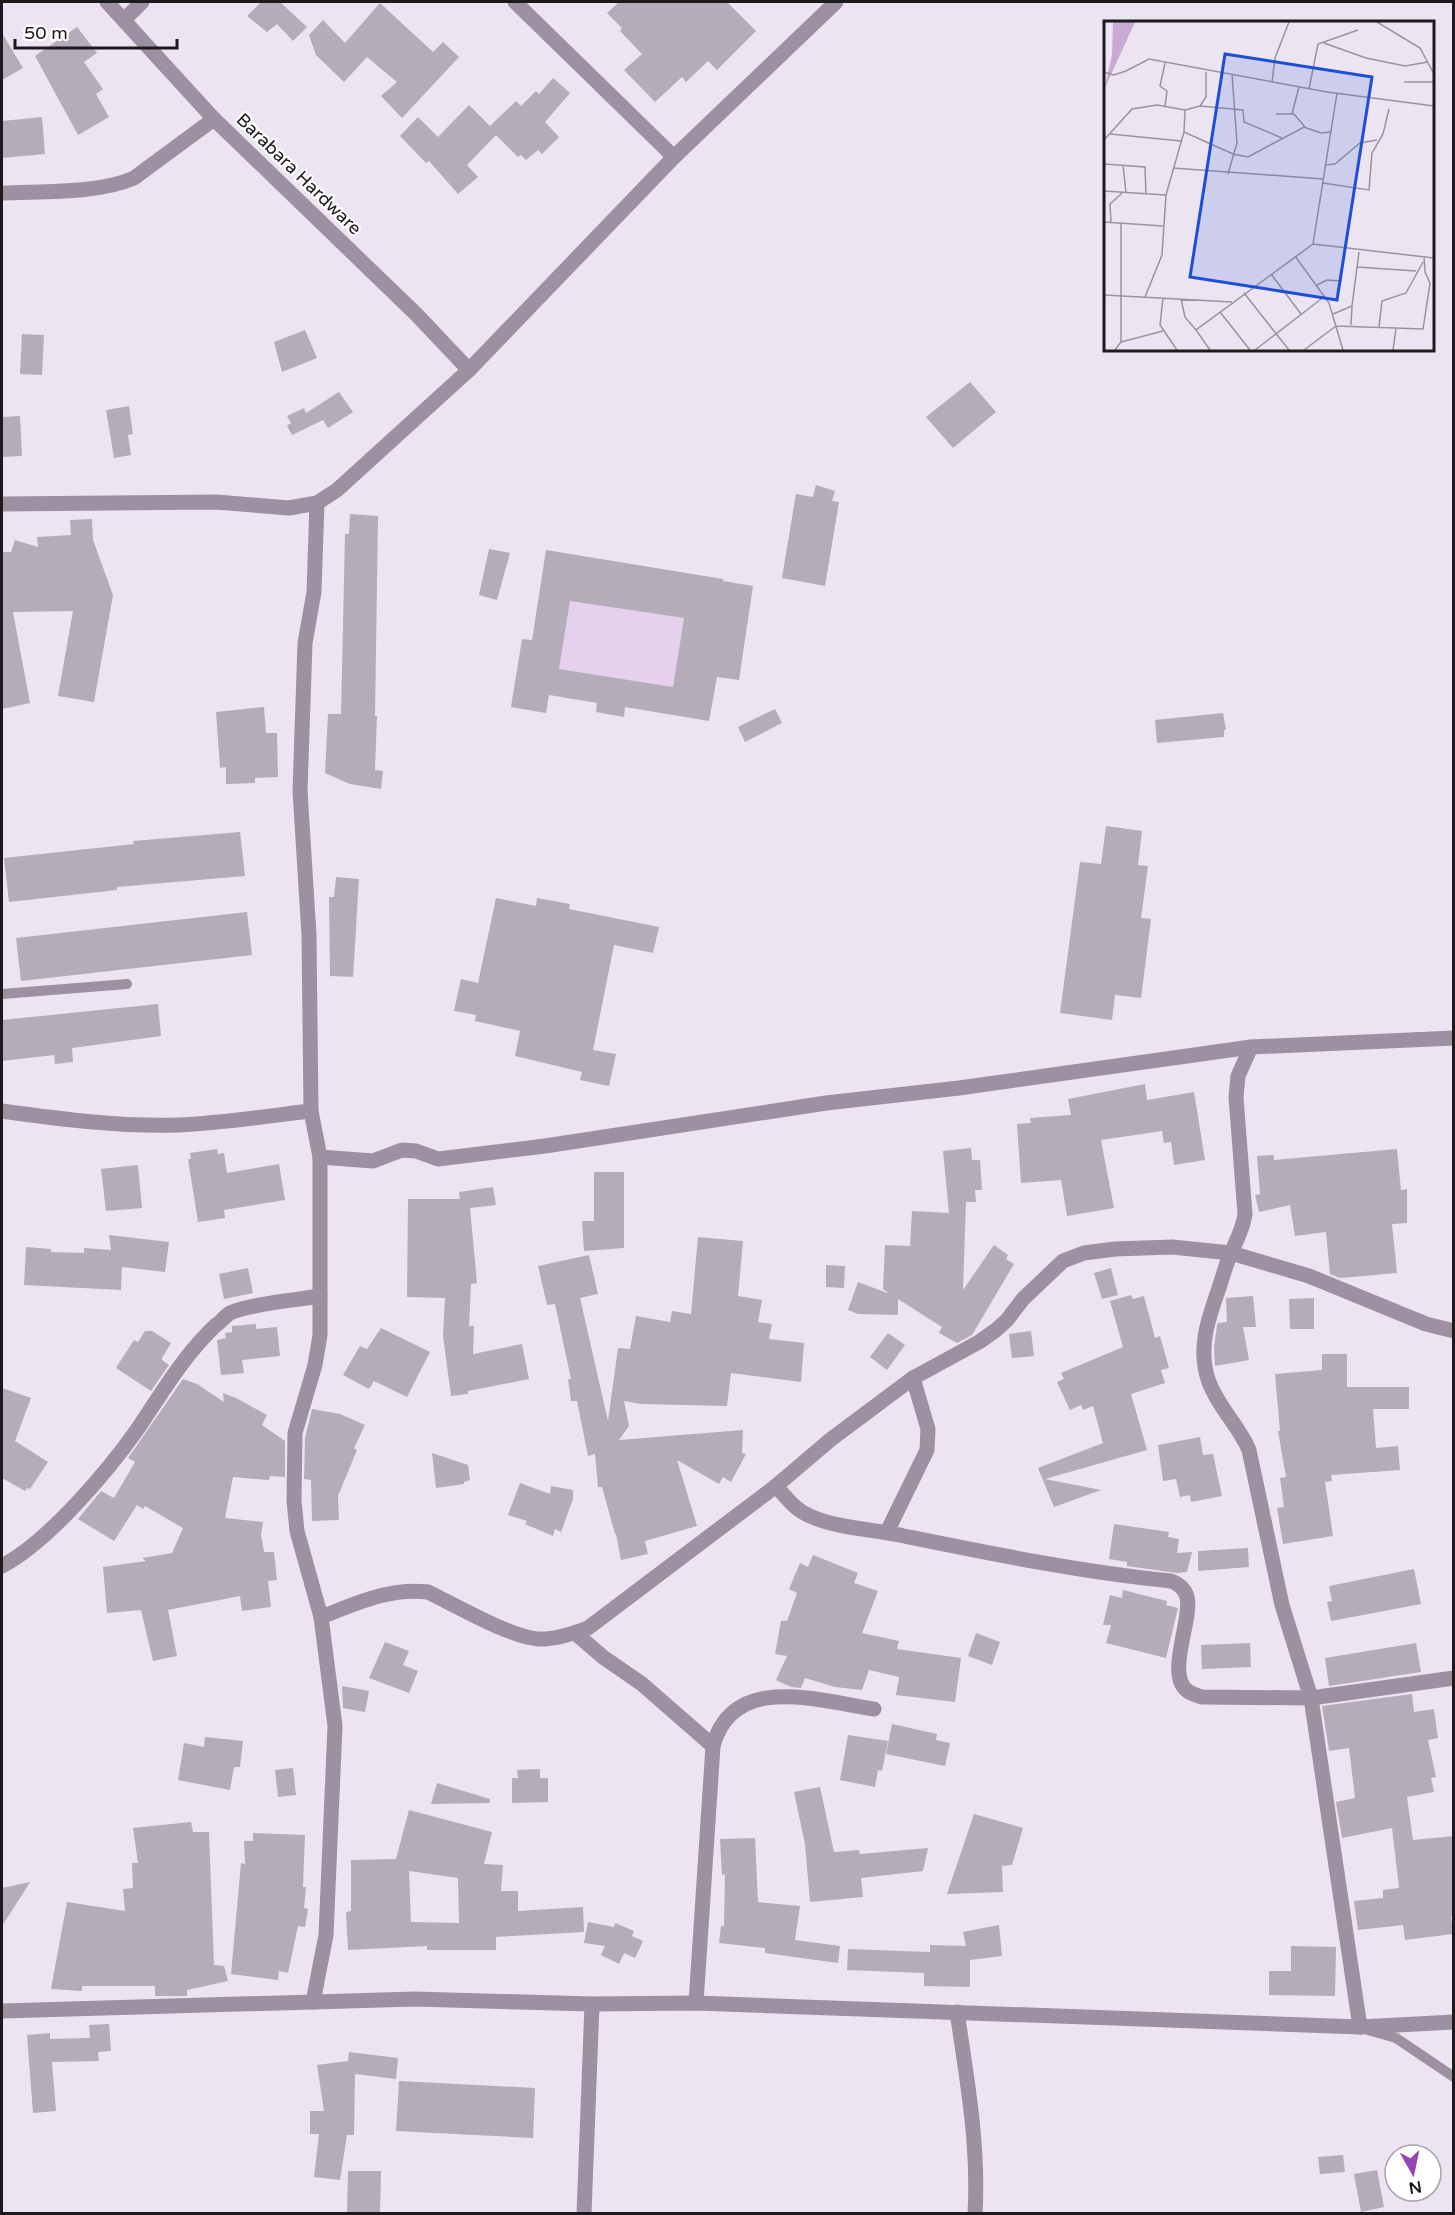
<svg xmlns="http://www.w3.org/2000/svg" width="1455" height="2215" font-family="'Varela Round',sans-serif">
	<rect width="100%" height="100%" fill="#ede4f1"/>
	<path fill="#e5d0ee" d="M570,601L684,618L673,687L559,669Z"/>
	<g fill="#b5acb9" fill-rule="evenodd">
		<path d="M261,2H280L307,27L293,41L277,24L267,32L247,16Z"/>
		<path d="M619,2H727L756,31L717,70L708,61L686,82L682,77L655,102L624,70L642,54L620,31L622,28L607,13Z"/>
		<path d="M380,3L433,52L443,42L459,57L402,118L381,96L397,82L367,57L344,82L316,55L309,35L323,20L345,43Z"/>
		<path d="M77,27L97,53L84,62L103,89L96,94L109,117L78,135L35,56Z"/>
		<path d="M2,33L23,68L2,80Z"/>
		<path d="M553,78L570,93L545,122L559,137L542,154L538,150L526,160L521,155L518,157L496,135L467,165L478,177L458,194L429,161L426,163L400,136L418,117L438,137L469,105L490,126L516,101L521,106L536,91L539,94Z"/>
		<path d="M42,117L45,154L2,158V121Z"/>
		<path d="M305,330L317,358L282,372L274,342Z"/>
		<path d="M22,334L44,335L42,375L20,374Z"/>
		<path d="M970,382L996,412L953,448L926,417Z"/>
		<path d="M339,392L353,412L328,428L323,420L292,435L287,426L291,423L287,416L304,408L306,413Z"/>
		<path d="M129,406L133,434L128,435L131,455L114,458L106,410Z"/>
		<path d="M20,416L22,456L2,457V417Z"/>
		<path d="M816,485L835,491L832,501L839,502L825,586L782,578L796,494L813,497Z"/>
		<path d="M350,514L378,516L375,716H377L375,770L383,771L381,789L350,784L325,773L328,714H341L345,534H349Z"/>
		<path d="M92,519L93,540L113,595L94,702L58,696L73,611L13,612L30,703L2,709V552H11L15,540L38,547L37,537L71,535L70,520Z"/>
		<path d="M489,549L510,553L497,600L479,595Z"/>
		<path d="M546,550L723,579V581L753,586L739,680L717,677L709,721L625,707L624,717L596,712L597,703L549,695L546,713L511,707L522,639L532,640ZM570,601L684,618L673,687L559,669Z"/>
		<path d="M264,707L266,733H277L278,777L255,778V783L226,784V767L220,768L216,712Z"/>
		<path d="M775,709L782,723L745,742L738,727Z"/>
		<path d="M1223,713L1226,730H1224V737L1157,743L1155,720Z"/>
		<path d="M1106,826L1142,831L1138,865L1148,866L1141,918L1151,919L1141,998L1115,995L1112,1020L1060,1013L1080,862L1101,864Z"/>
		<path d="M240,832L245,876L117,887V890L9,902L4,858L134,844L133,841Z"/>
		<path d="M336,877L359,879L353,977L330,976L329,897H334Z"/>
		<path d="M496,898L536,906L537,898L570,904L569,909L659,927L653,953L614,945L593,1050L616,1054L609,1086L580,1080L582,1072L515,1056L520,1031L475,1021L476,1015L454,1011L461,979L478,983Z"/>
		<path d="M247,912L252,955L21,981L16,938Z"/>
		<path d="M158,1004L161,1036L72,1048L73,1062L55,1064L54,1055L2,1061V1020Z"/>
		<path d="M1145,1084L1147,1100L1194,1092L1205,1160L1174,1165L1171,1142L1164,1143L1162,1131L1101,1140L1114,1208L1067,1216L1061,1180L1021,1183L1017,1124L1031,1123L1030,1118L1071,1115L1068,1099Z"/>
		<path d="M971,1148L972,1160H980L982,1190H975L976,1202H966L963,1290L994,1245L1008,1255L1006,1259L1014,1264L972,1335L957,1343L939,1333L942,1327L898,1299V1315L858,1314L848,1310L858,1282L890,1294L883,1289L885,1245L910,1246L912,1211L949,1213L943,1151Z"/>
		<path d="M217,1149L218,1154L224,1153L227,1173L279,1164L285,1200L224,1210L225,1218L198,1222L188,1159H191L190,1153Z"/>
		<path d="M1397,1149L1401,1190L1407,1189V1223L1392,1224L1397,1273L1340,1278L1330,1274L1326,1232L1295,1236L1290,1205L1259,1212L1255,1195L1260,1194L1257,1156L1274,1155V1160Z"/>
		<path d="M138,1165L142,1208L106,1211L101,1169Z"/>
		<path d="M594,1172H624V1248L584,1251L582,1221H594Z"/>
		<path d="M493,1187L496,1205L470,1208L477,1283L471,1284L469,1326H474L473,1354L522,1344L529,1379L468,1391V1394L451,1396L443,1336L445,1298L407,1297L408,1199H460L459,1192Z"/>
		<path d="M109,1235L169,1242L165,1272L122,1267L121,1290L24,1285L26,1247L51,1249V1252L84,1253V1248L111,1250Z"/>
		<path d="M698,1237L743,1241L738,1296L762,1300L758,1322L772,1324L769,1339L804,1343L801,1382L731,1373L727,1406L641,1404L624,1401L629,1426L619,1440L743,1430L742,1453L746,1454L731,1482L723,1477L719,1484L677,1460L697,1526L645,1541L648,1554L621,1560L616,1534H615L602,1487H598L595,1454L588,1456L577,1401H571L568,1379H571L555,1304L547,1305L538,1266L589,1255L598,1294L580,1298L608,1421L618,1348L630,1349L636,1316L670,1322L672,1311L691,1314Z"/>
		<path d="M826,1265L845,1266L844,1288L826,1287Z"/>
		<path d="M248,1268L253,1293L224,1299L219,1274Z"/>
		<path d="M1111,1268L1118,1295L1102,1299L1094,1273Z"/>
		<path d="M1131,1295L1133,1299L1144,1296L1155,1338L1160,1336L1169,1368L1161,1370L1165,1383L1131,1394L1147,1450L1045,1479L1101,1490L1054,1507L1038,1468L1103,1443L1093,1406L1083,1410L1081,1405L1070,1410L1057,1382L1064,1379L1061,1373L1123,1347L1110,1301Z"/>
		<path d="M1253,1296L1256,1327H1243L1249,1360L1215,1366L1214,1347L1217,1325L1218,1323L1227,1322L1226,1298Z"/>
		<path d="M1314,1298V1329H1290L1289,1299Z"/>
		<path d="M256,1324V1329L277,1327L280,1356L242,1360L244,1373L221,1375L217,1340L226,1338L225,1333L232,1332V1326Z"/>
		<path d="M381,1328L430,1352L407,1397L374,1381L369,1389L343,1375L360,1346L367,1349Z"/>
		<path d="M145,1331H152L171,1343L162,1358V1360L169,1365L151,1391L116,1368L134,1340L138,1342Z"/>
		<path d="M1031,1331L1034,1356L1012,1358L1009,1334Z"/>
		<path d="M888,1333L905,1345L887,1370L870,1357Z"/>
		<path d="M1322,1354H1347V1387H1409V1409H1373L1376,1448L1398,1446L1400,1470L1331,1475L1332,1481L1325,1482L1333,1536L1283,1544L1277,1508L1284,1507L1280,1478L1286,1477L1278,1431H1280L1275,1374L1322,1370Z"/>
		<path d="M183,1379L197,1384L224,1402L223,1393L236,1398L267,1415L262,1425L285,1441V1477L270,1476L269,1480L233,1477L225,1518L263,1522L261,1535L264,1552H274L277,1580L268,1581L271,1607L242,1611L240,1596L168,1610L177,1656L153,1661L141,1610L107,1613L103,1567L146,1561L142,1558L172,1553L183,1528L145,1506L143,1509L137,1505L114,1541L78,1519L101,1491L114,1498L135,1462L128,1458Z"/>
		<path d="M2,1388L31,1398L15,1441L48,1462L30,1489L27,1488L25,1491L2,1478Z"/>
		<path d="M312,1409L340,1414L365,1425L354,1448L357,1450L338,1496L339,1520L312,1521L311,1480L304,1479L305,1438Z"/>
		<path d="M1200,1437L1203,1455L1213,1454L1222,1496L1191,1502L1190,1495L1180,1497L1176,1479L1163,1481L1158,1445Z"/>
		<path d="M432,1453L468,1465L470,1480L464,1482V1484L436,1488Z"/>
		<path d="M520,1483L550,1494L551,1486L573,1490V1499L561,1532L555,1529L553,1536L525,1524L527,1521L508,1515Z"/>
		<path d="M1114,1524L1169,1532L1168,1537L1179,1539L1177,1553L1192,1552L1187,1572L1177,1573L1127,1566V1562L1109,1559Z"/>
		<path d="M1248,1548L1249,1567L1198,1571V1551Z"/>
		<path d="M813,1555L858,1573L854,1583L878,1591L862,1633L899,1641L897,1649L961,1658L955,1702L896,1695L899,1677L869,1670L862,1690L835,1687L805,1678L801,1688L791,1687L776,1680L787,1656L775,1654L781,1621H787L797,1593L789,1589L800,1563L808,1567Z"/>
		<path d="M1414,1569L1421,1604L1331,1621L1327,1602L1332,1601L1329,1586Z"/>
		<path d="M1123,1590L1167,1601L1166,1605L1178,1608L1166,1658L1106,1643L1111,1625H1103L1110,1595L1122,1598Z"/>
		<path d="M976,1633L1000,1642L992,1665L968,1656Z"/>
		<path d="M385,1642L409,1651L403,1665L418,1671L409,1693L369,1678Z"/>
		<path d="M1250,1643L1251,1667L1202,1669L1201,1645Z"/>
		<path d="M1416,1643L1421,1672L1329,1686L1325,1658Z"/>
		<path d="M342,1686L369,1691L365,1712L343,1708Z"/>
		<path d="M1412,1694L1414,1712L1434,1709L1438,1738L1428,1740L1436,1777L1431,1778L1434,1792L1407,1797L1413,1840L1454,1836V1916H1451L1453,1934L1405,1940L1403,1925L1358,1930L1354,1901L1383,1898V1890L1399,1888L1392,1828L1342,1838L1336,1802L1355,1798L1349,1748L1329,1751L1322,1706Z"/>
		<path d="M892,1724L937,1734L936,1740L950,1743L945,1766L886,1754Z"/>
		<path d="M848,1735L888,1741L882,1771L878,1770L875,1787L840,1780Z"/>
		<path d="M205,1737L243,1741L240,1767H234L230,1790L178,1780L184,1743L204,1747Z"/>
		<path d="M293,1768L296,1795L278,1797L275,1770Z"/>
		<path d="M540,1769V1778H548V1802L512,1803V1778H518L517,1770Z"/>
		<path d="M437,1783L490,1799V1803L431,1804Z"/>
		<path d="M820,1787L834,1852L859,1850L860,1854L928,1848L923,1871L861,1878L863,1897L810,1902L805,1844L794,1792Z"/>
		<path d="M409,1810L492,1832L484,1864L503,1865L501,1891H518V1911L583,1907L584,1932L496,1937V1950H427V1946L348,1950L346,1912L351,1911V1860L396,1859ZM409,1871L458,1878L459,1923L411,1922Z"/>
		<path d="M974,1814L1023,1828L1012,1865L1002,1866L1003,1892L947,1894Z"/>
		<path d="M191,1822L193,1832H209L214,1965L224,1966L228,1981L187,1990V1996H155V1986H82V1991L51,1989L67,1902L125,1911L123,1889L133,1888L132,1863H138L133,1828Z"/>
		<path d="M253,1833L305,1835L303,1887H306L304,1908L308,1909L305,1927L298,1926L288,1973L279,1971L278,1980L231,1974L241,1863L245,1864L244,1841H253Z"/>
		<path d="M755,1838L758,1902L800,1906L795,1940L840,1946L838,1963L765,1953V1948L719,1943L721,1926H724L725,1874L722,1875L720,1839Z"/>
		<path d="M30,1882L20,1898L2,1926V1888Z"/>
		<path d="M588,1922L614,1927L615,1923L634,1931L632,1936L643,1941L635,1958L624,1953L619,1964L601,1955L605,1946L584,1943Z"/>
		<path d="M999,1925L1002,1956L970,1960V1987L924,1986V1973L847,1970L848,1949L930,1952V1945L966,1946L963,1932Z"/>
		<path d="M1291,1946L1336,1947L1335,1996L1269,1995V1971H1291Z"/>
		<path d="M109,2024L111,2051L98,2052L99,2061L52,2062L56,2111L33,2113L27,2035L50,2033V2039L90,2038L89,2025Z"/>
		<path d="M349,2052L398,2058L396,2079L355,2074L354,2135H347L340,2180L314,2177L319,2134H310V2111H324L317,2065L348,2061Z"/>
		<path d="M399,2081L535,2088L533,2138L396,2131Z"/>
		<path d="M1343,2155L1345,2172L1320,2174L1318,2157Z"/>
		<path d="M1377,2170L1384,2207L1361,2212L1354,2174Z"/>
		<path d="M348,2171H381L380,2214H347Z"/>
	</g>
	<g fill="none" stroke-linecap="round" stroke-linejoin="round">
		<g stroke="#9d90a2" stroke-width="10">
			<path d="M2,994L127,984"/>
			<path d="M1368,2030L1396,2038L1454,2077"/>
		</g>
		<g stroke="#9d90a2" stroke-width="15">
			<path d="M107,2L214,119L417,315L469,370"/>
			<path d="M515,2L674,157"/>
			<path d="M124,20L142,2"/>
			<path d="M2,193C41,191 98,194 134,178L214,119"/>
			<path d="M2,504L216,502L289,508L317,503L337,490L469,370L674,157L836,2"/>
			<path d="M1251,1047L1238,1076L1236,1097L1245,1214C1243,1229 1237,1239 1231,1253C1226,1264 1223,1276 1219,1288C1208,1319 1197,1350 1209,1382C1218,1407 1239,1426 1249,1450L1282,1605L1311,1698L1360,2027"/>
			<path d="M2,1111C60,1119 120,1127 179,1125C223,1123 267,1116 311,1111"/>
			<path d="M320,1157L373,1161L402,1150L416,1151L438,1159L545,1146L826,1103L959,1088L1251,1047L1454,1038"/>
			<path d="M776,1486C787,1498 795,1510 810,1516C839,1529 874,1529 904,1536C993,1554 1081,1572 1171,1581C1179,1584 1185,1589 1187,1597C1193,1619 1164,1677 1189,1692C1193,1694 1198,1696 1202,1697L1311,1698L1454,1678"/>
			<path d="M887,1532L927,1450L928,1429L913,1378"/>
			<path d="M2,1566C48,1542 109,1470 139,1427C163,1391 184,1355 216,1325C221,1322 225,1316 230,1313C249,1304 297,1300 320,1296"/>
			<path d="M321,1617C355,1604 390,1587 428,1592C455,1605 510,1637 538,1639C554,1640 572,1634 588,1628L776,1486L830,1440L913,1378L979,1342L996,1330L1007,1320L1023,1299L1063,1261L1084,1253L1115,1249L1172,1247L1231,1253L1309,1276L1426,1324L1454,1331"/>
			<path d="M575,1633L603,1657L642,1684L713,1746"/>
			<path d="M313,2002L326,1935L335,1726L321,1617L297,1531L294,1501L295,1433L315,1365L320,1335V1157L311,1111L309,935L300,791L305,643L314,592L317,503"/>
			<path d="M696,2003L713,1746C733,1672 819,1701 874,1709"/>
			<path d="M2,2011L415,1999L592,2004L696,2003L1360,2027L1454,2022"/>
			<path d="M957,2012C967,2079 979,2146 975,2214"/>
			<path d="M584,2214L592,2004"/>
		</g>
	</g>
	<g text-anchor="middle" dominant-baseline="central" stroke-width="4.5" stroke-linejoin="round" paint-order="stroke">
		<g font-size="18" fill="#1d1a1e" stroke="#fff">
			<text transform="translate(299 174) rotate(44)">Barabara Hardware</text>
		</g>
	</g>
	<g transform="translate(1104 21)">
		<rect width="330" height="330" fill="#ede4f1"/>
		<path d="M9,1H31L0,69L8,34Z" fill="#c8aad5"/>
		<path fill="none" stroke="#9a939d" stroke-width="1.5" d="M273,1L316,27L330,53M220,22L262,37L301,45L324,41M0,51L10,54L22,50L45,38L223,71L330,85M168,61L171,37L185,1M300,61H330M205,68L214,23L254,9M61,85L63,70L56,65L61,42M96,85L102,76V51M189,92L201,106M172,93H188L195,66M80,111L129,133L144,136L200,106L217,112L226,111M6,113L77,120M0,119L28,88L53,84L81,89M0,143L41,146L42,173M19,144L22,172M221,144L231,143L256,122L273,119M69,147L219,158M124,153L133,122L128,53M219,162L265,169L268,132L279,113L285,88M0,170L62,174M0,201L59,205M7,201L6,183L18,172M209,223L233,72M191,235L225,282L239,329M253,246L312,250M167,253L197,293M213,264L223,259L238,260M140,272L185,329M0,274L128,281M41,276L58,234L62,174L80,111L81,89L96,85L139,89L140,101L178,117M59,277L56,304L73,329M77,278L81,296L92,309M116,291L146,329M229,293L248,285L255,231M247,304L248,286M275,306L278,280L302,272L319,241M17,321L59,310M11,329L17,321V202M106,329L92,309L209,223L330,237M151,329L221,275M200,329L232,305L319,308L326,262L321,251L320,235M289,329L292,307"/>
		<path fill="#1d4ed8" fill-opacity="0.15" stroke="#1d4ed8" stroke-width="3" d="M121,33L268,56L233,279L86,256Z"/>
		<rect width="330" height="330" fill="none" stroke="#1d1a1e" stroke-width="3"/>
	</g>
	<rect width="1455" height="2215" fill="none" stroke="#1d1a1e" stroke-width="6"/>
	<g transform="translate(1413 2173) rotate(171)"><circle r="28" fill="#ffffff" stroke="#a5a3a5" stroke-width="1.5"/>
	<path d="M0-4.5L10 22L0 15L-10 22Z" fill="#9746b5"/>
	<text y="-9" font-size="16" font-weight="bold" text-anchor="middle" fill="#1d1a1e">N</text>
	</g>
	<path d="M15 39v9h162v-9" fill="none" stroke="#1d1a1e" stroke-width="3"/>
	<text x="24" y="39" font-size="18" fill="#1d1a1e" stroke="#ffffff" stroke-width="4.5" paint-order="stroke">50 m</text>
</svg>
